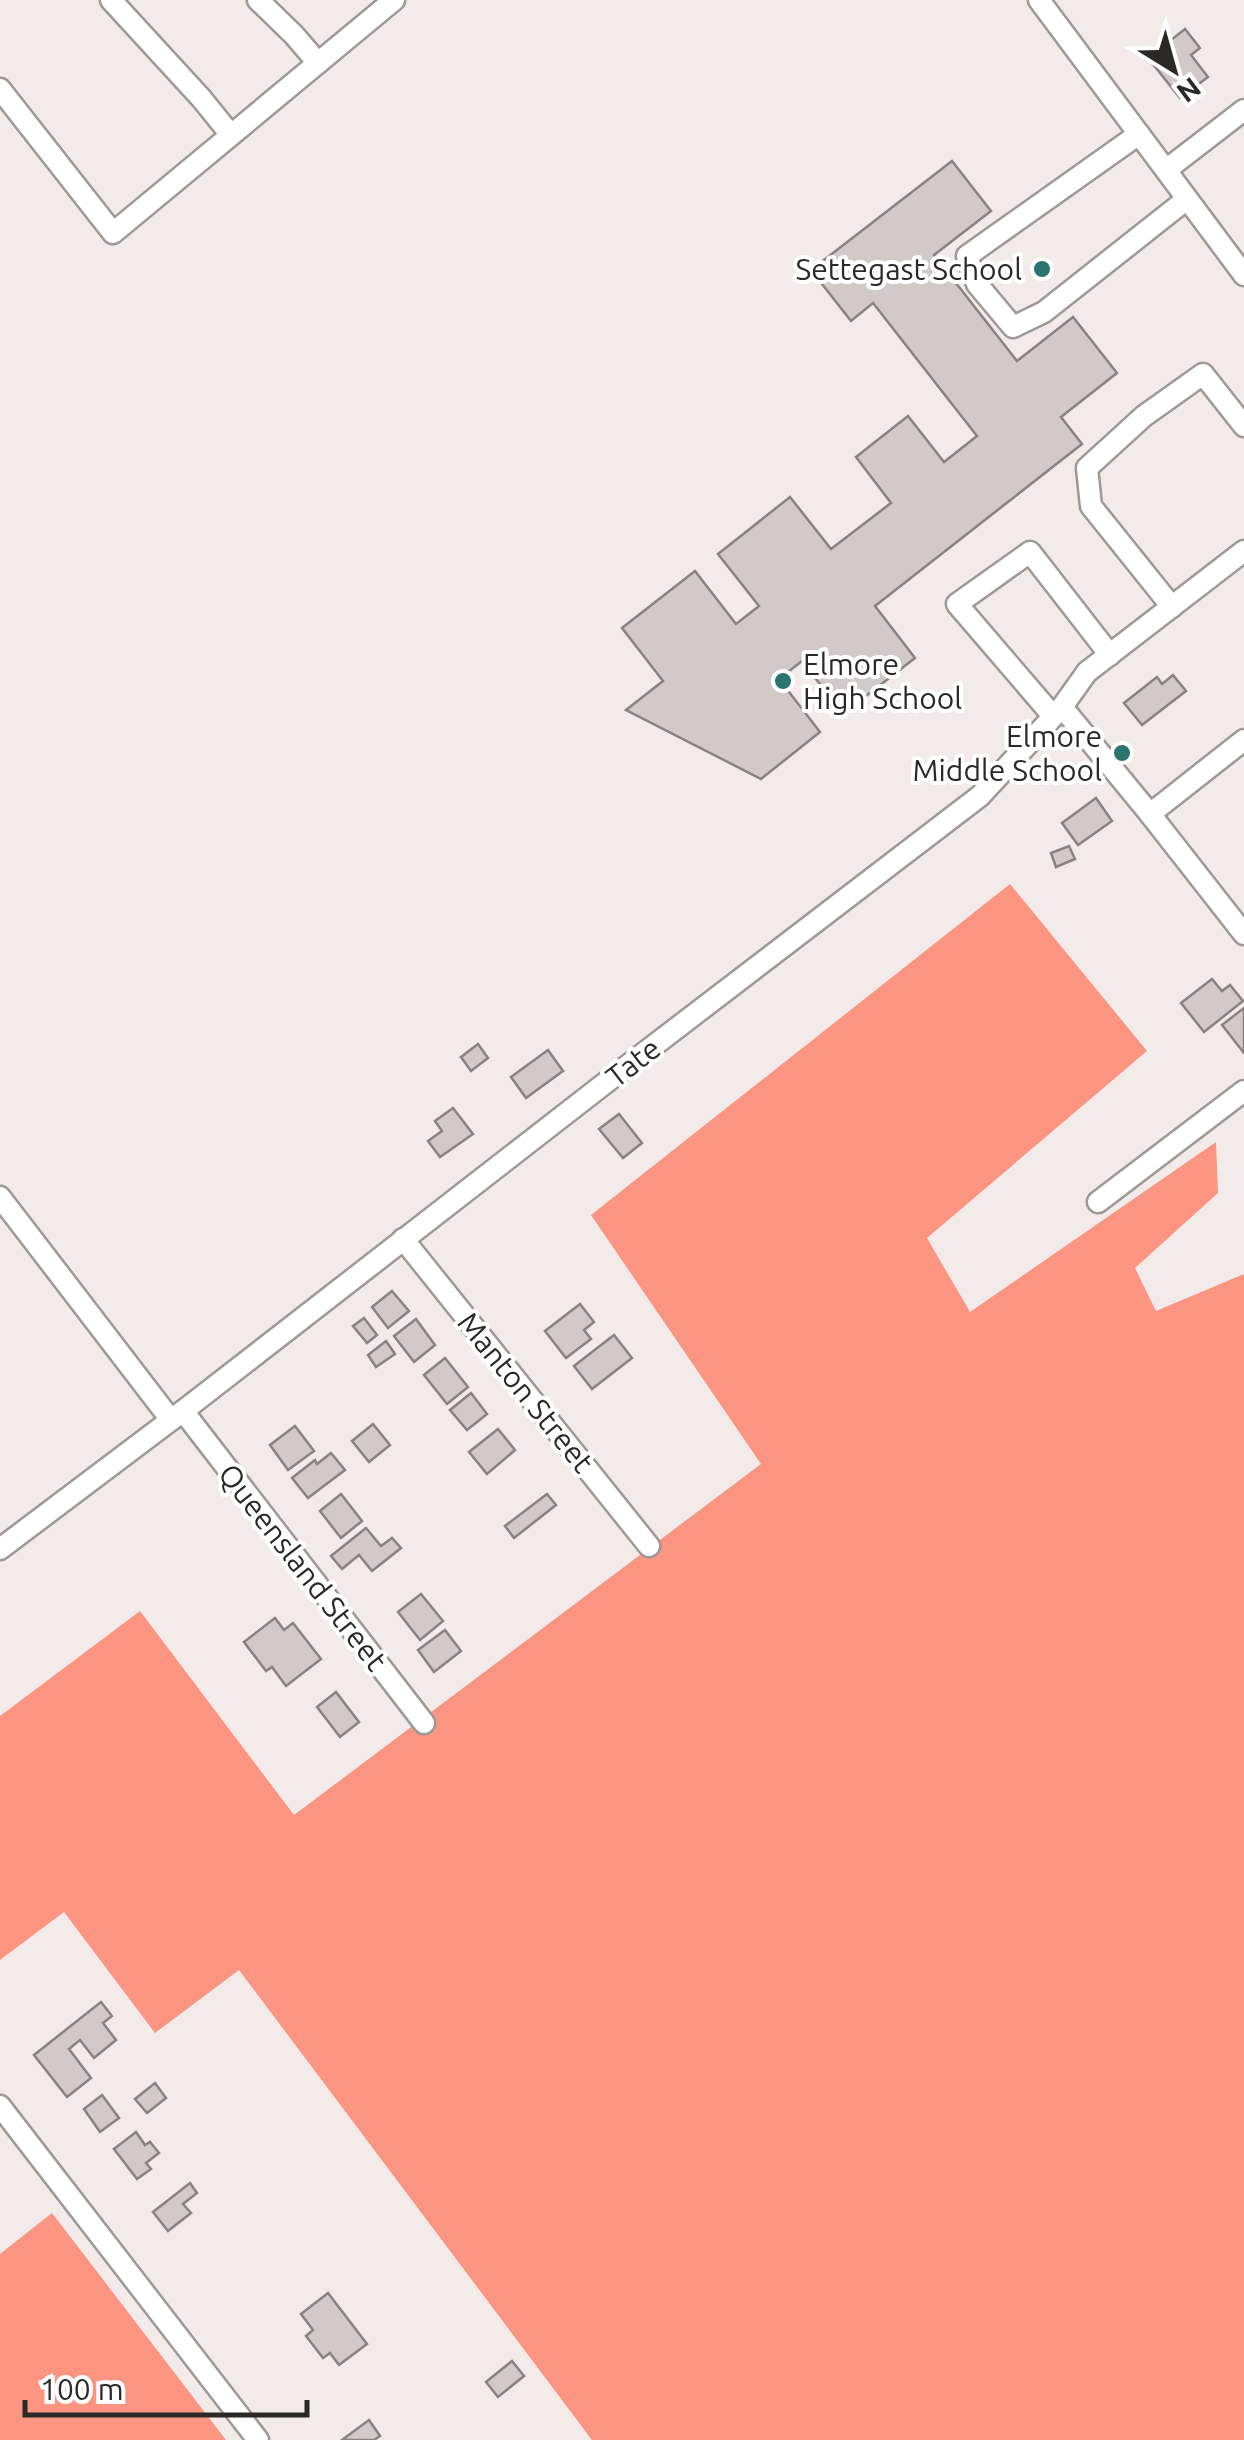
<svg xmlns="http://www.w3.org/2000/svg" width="1244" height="2440" font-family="Ubuntu,sans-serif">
	<rect width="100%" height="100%" fill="#f2ebea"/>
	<g fill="#fb9581">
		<path d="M1010,884L1147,1051L927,1238L970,1312L1216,1142L1218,1193L1135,1268L1156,1311L1244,1274V2440H592L239,1970L155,2033L64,1912L0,1960V1716L140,1611L294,1815L761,1464L591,1215Z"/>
		<path d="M52,2213L226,2440H0V2254Z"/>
	</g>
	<g fill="#d1cac9" stroke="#898281" stroke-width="2.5">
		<path d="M1185,29L1200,48L1191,55L1208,77L1180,98L1148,58Z"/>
		<path d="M952,161L991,211L934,255L1017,361L1073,317L1117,373L1061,417L1082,444L875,606L915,658L843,714L802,661L779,679L820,732L761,779L626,710L663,681L622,628L695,571L736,624L759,606L718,554L790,497L831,549L891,503L856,457L908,416L944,462L977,436L873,303L851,321L811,270Z"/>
		<path d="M1173,675L1186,691L1142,725L1124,703L1157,677L1162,684Z"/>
		<path d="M1096,798L1112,821L1078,845L1062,823Z"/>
		<path d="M1069,846L1075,859L1056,867L1051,853Z"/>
		<path d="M1212,979L1222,991L1230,985L1243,1001L1204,1032L1181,1003Z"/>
		<path d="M1244,1008V1053L1222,1025Z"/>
		<path d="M478,1044L488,1058L471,1071L461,1057Z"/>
		<path d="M548,1050L563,1071L526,1098L511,1077Z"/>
		<path d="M453,1108L473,1134L440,1157L428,1141L442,1131L435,1121Z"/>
		<path d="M619,1114L642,1143L623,1158L599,1129Z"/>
		<path d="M392,1291L409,1311L388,1328L372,1307Z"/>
		<path d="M580,1304L594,1322L584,1330L591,1339L566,1358L545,1331Z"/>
		<path d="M364,1318L377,1335L367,1343L353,1326Z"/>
		<path d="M416,1319L435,1345L414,1362L394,1336Z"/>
		<path d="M614,1335L632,1358L592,1389L574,1366Z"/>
		<path d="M386,1341L395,1354L376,1367L368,1355Z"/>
		<path d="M445,1358L468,1387L447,1404L424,1375Z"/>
		<path d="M471,1393L487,1414L467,1430L450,1410Z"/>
		<path d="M373,1424L390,1445L369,1462L352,1441Z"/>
		<path d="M295,1426L314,1451L288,1470L270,1445Z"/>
		<path d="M498,1429L515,1450L487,1474L469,1452Z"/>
		<path d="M331,1453L345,1470L308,1498L292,1478L315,1460L317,1464Z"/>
		<path d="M341,1494L362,1521L341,1538L320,1511Z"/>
		<path d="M547,1494L556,1505L514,1538L505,1526Z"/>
		<path d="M366,1528L381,1546L392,1538L401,1548L372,1571L359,1555L342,1569L331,1556Z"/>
		<path d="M421,1594L443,1621L420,1640L398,1612Z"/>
		<path d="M275,1618L284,1630L293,1623L321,1659L286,1686L272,1667L266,1671L244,1642Z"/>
		<path d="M445,1630L461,1651L434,1672L418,1650Z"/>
		<path d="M336,1692L359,1722L340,1737L317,1707Z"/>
		<path d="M101,2002L112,2016L103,2023L116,2040L94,2058L80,2040L69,2049L91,2078L67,2097L34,2055Z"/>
		<path d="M155,2083L166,2098L147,2113L135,2099Z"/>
		<path d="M102,2095L119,2118L100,2132L84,2109Z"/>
		<path d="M136,2132L145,2145L150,2142L159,2153L146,2163L151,2169L137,2179L114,2149Z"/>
		<path d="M190,2183L197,2193L183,2204L191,2213L168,2231L153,2212Z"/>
		<path d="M328,2293L367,2344L339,2365L330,2353L323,2358L306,2336L313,2330L301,2314Z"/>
		<path d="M512,2361L524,2376L498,2397L486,2382Z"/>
		<path d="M369,2420L380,2436L374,2440H342Z"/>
	</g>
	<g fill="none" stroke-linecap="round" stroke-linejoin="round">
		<g stroke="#9e9896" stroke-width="25">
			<g id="minor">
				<path d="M111,0L201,98L231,135"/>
				<path d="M258,0L294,35L318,63"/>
				<path d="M1039,0L1244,275"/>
				<path d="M0,89L113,233L394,0"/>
				<path d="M1139,134L967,256L977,284L1013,327L1044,312L1187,199"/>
				<path d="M1166,170L1244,110"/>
				<path d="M1172,607L1091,506L1087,468L1144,416L1203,374L1244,426"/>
				<path d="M1062,707L1150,814L1244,934"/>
				<path d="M1053,716L957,604L1030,552L1110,655"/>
				<path d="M1150,814L1244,740"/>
				<path d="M0,1197L171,1420"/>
				<path d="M1098,1202L1244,1091"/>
				<path d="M403,1239L649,1546"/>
				<path d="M183,1411L424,1723"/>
				<path d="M0,1549L183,1411L631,1063L980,796L1062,707L1087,672L1244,551"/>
				<path d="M0,2106L258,2440"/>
			</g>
		</g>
		<use href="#minor" stroke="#fff" stroke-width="20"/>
	</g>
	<g fill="#2b7571" stroke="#fff" stroke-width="4">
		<circle cx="1042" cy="269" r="10"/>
		<circle cx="783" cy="681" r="10"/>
		<circle cx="1122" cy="753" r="10"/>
	</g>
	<g text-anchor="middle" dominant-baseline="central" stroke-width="8" stroke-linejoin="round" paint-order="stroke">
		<g font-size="30" fill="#2b2828" stroke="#fff" text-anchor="end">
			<text x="1022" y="269">Settegast School</text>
			<text x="803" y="664" text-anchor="start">Elmore<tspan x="803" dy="34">High School</tspan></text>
			<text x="1102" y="736">Elmore<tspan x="1102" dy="34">Middle School</tspan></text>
		</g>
		<g font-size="30" fill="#2b2828" stroke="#fff">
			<text transform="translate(633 1062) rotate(-38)">Tate</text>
			<text transform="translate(526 1392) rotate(51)">Manton Street</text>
			<text transform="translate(303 1567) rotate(52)">Queensland Street</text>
		</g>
	</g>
	<g transform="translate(1174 70) rotate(143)" stroke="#ffffff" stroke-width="8" paint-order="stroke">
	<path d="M0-8L18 38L0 25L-18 38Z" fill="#2b2828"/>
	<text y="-15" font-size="28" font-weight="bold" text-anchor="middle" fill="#2b2828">N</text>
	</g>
	<path d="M25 2400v15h282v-15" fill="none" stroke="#2b2828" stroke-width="5"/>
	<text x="40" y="2400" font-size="30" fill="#2b2828" stroke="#ffffff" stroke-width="8" paint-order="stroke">100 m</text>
</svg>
